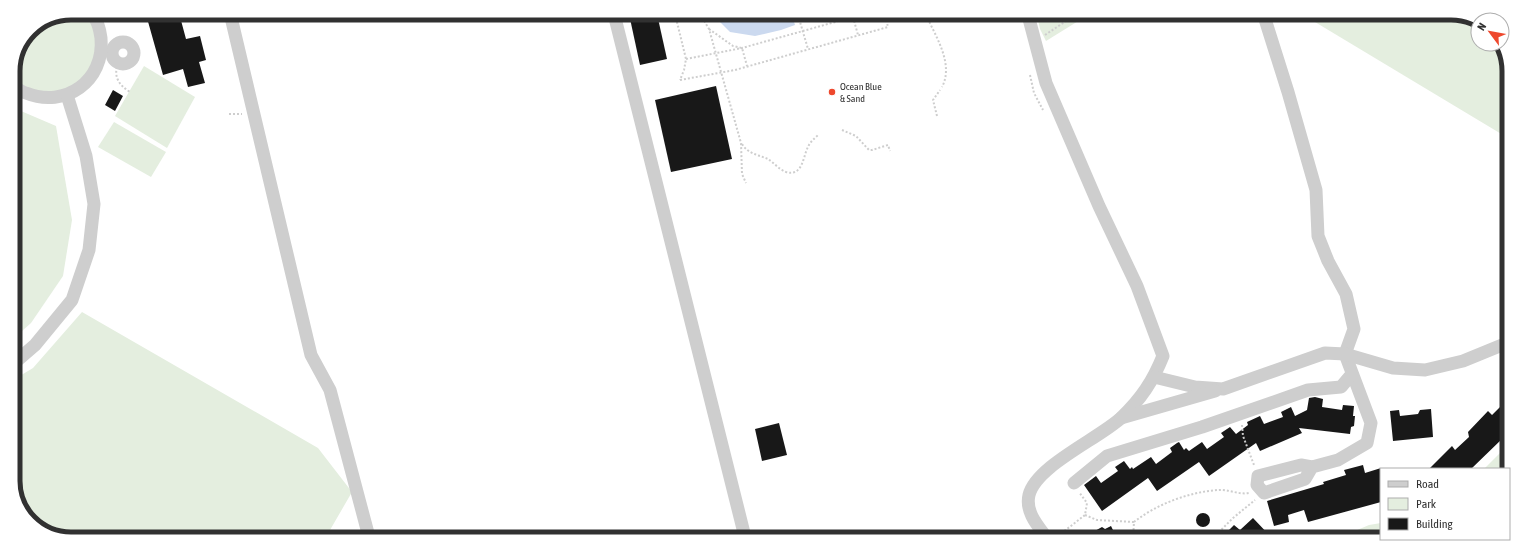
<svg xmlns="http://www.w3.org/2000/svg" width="1522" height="552" font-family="'Asap Condensed',sans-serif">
	<rect width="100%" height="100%" fill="#fff"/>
	<g fill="#e4eedf">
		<path d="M71,13H92L100,31L89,80L55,98L13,85V68L30,30Z"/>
		<path d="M1037,15H1088L1046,41L1040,29Z"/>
		<path d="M1305,16H1469L1478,22V44H1500L1509,67L1508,138Z"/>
		<path d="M144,66L195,97L167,148L115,116Z"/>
		<path d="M13,109L21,111L56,126L72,220L63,276L31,323L13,339Z"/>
		<path d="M114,122L166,152L151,177L98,147Z"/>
		<path d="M82,312L318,448L352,492L326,537L53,536L25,516L13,485V380L33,368Z"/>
		<path d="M1506,447V469H1484Z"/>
		<path d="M1381,523V539H1336L1369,525Z"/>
	</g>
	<g fill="#cbd9ef">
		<path d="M716,14L792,15L795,25L781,30L755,36L730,32L716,18Z"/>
		<path d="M804,15H840L824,20L806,22Z"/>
	</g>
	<g fill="#181818">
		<path d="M166,13H179L186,39L200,36L206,60L199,62L205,83L188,87L183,69L163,75L147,18Z"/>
		<path d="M629,14H657L667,59L640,65Z"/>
		<path d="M716,86L732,159L671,172L655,100Z"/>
		<path d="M113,90L123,96L115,111L105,105Z"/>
		<path d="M1315,397L1323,399L1322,407L1342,410L1343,405L1354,406L1353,416H1355L1354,426L1351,427L1350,434L1299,428L1302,433L1260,451L1256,443L1209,476L1199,462L1157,491L1148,478L1102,511L1084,485L1096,476L1101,483L1118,471L1115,467L1124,461L1130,469L1132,467L1133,469L1151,457L1156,464L1172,452L1170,448L1177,443L1179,442L1184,450L1186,448L1189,451L1202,442L1207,449L1224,437L1221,433L1230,427L1236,434L1248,425L1247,422L1260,416L1264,424L1283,417L1281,412L1291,407L1295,416L1307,410L1309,398Z"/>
		<path d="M1507,400L1506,443L1502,439L1471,469H1429L1452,446L1455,450L1469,437L1468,432L1488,411L1492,415Z"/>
		<path d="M1431,409L1433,437L1393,441L1390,411L1399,410L1400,416L1418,414L1420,410Z"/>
		<path d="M779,423L787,455L762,461L755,429Z"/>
		<path d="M1363,465L1365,473L1381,468V502L1308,522L1304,510L1288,515L1289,522L1274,526L1267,501L1324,484L1323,482L1346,475L1344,470Z"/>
		<circle cx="1203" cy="520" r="7"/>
		<path d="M1253,518L1273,539L1221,538L1234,525L1240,530Z"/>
		<path d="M1111,526L1117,538H1097L1093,532L1102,527L1105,529Z"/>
	</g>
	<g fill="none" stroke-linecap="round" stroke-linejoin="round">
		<g stroke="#cecece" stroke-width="2" stroke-dasharray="2 2" stroke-linecap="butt">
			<path d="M675,14L686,59L684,70L680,80"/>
			<path d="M700,14L709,29L741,143L742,174L746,183"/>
			<path d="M798,15L808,49"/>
			<path d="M926,15C936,37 954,64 942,87"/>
			<path d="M853,17L858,35"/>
			<path d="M709,29L733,46L742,48L747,66"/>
			<path d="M1045,35L1075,15"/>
			<path d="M686,59L742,48L853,17L856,15"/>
			<path d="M118,63C113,77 119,85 130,92"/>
			<path d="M1030,75L1034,93L1043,110"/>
			<path d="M680,80L735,70L888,27L885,15"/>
			<path d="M229,114H242"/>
			<path d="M937,116L933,100L940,90"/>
			<path d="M842,130L856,136L869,150H872L888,145L890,151"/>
			<path d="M742,144C748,154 759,155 768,159C774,163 780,170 786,172C803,177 803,156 808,147C810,142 814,139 818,135"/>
			<path d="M1242,425L1243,436L1254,465"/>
			<path d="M1085,515L1097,520L1134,522"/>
			<path d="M1058,536L1085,515L1087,503L1079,492"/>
			<path d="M1133,538L1134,522C1157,504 1189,492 1218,490C1228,489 1239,495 1249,493"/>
			<path d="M1213,538L1233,518L1255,500"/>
		</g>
		<g stroke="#cecece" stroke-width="13">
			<path d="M230,13L311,355L330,390L369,537"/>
			<path d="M614,14L745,537"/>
			<path d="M1028,15L1046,83L1099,206L1137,286L1163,356C1153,381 1141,399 1121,418C1098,439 1036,466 1029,495C1025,512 1038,526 1047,538"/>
			<path d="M1264,16L1288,92L1316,190L1318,236L1328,261L1346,294L1354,329L1345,354L1371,423L1367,443L1338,460L1312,467L1301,465L1258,476L1257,485L1264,493L1305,479L1312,467"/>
			<circle cx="123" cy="53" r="11"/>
			<path d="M13,85C17,88 21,92 26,93C65,109 105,81 101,38C100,30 97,20 92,13"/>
			<path d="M13,364L35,345L72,300L89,250L94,204L86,156L67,95"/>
			<path d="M1154,377L1195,387L1223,389L1325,353L1345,354L1393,368L1425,370L1463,361L1507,343"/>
			<path d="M1121,418L1215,391"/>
			<path d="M1074,483L1107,456L1202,427L1308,390L1341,387L1352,374"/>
		</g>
	</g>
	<circle fill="#ee482d" stroke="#fff" stroke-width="1.5" cx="832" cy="92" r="4"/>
	<g text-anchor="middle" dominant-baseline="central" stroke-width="4" stroke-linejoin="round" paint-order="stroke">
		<g font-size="10" fill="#313131" stroke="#fff" text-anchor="start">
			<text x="840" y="86">Ocean Blue<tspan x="840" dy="12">&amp; Sand</tspan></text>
		</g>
	</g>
	<path d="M0 0H1522V552H0ZM71 20H1451A51 51 0 0 1 1502 71V481A51 51 0 0 1 1451 532H71A51 51 0 0 1 20 481V71A51 51 0 0 1 71 20Z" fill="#fff" fill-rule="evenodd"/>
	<path fill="none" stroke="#313131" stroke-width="5" d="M71 20H1451A51 51 0 0 1 1502 71V481A51 51 0 0 1 1451 532H71A51 51 0 0 1 20 481V71A51 51 0 0 1 71 20Z"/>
	<rect x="1380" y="468" width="130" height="72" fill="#ffffff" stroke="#adadad"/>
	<rect x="1388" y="481" width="20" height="6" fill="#cecece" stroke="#adadad"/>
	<text x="1416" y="488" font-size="12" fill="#313131">Road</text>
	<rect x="1388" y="498" width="20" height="12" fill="#e4eedf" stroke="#adadad"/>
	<text x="1416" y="508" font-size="12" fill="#313131">Park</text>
	<rect x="1388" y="518" width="20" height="12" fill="#181818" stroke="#adadad"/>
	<text x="1416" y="528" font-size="12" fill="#313131">Building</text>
	<g transform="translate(1490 32) rotate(302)"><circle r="19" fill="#ffffff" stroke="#adadad"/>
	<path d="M0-3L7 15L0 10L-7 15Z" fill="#ee482d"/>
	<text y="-6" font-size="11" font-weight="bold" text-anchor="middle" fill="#313131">N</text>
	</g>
</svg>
